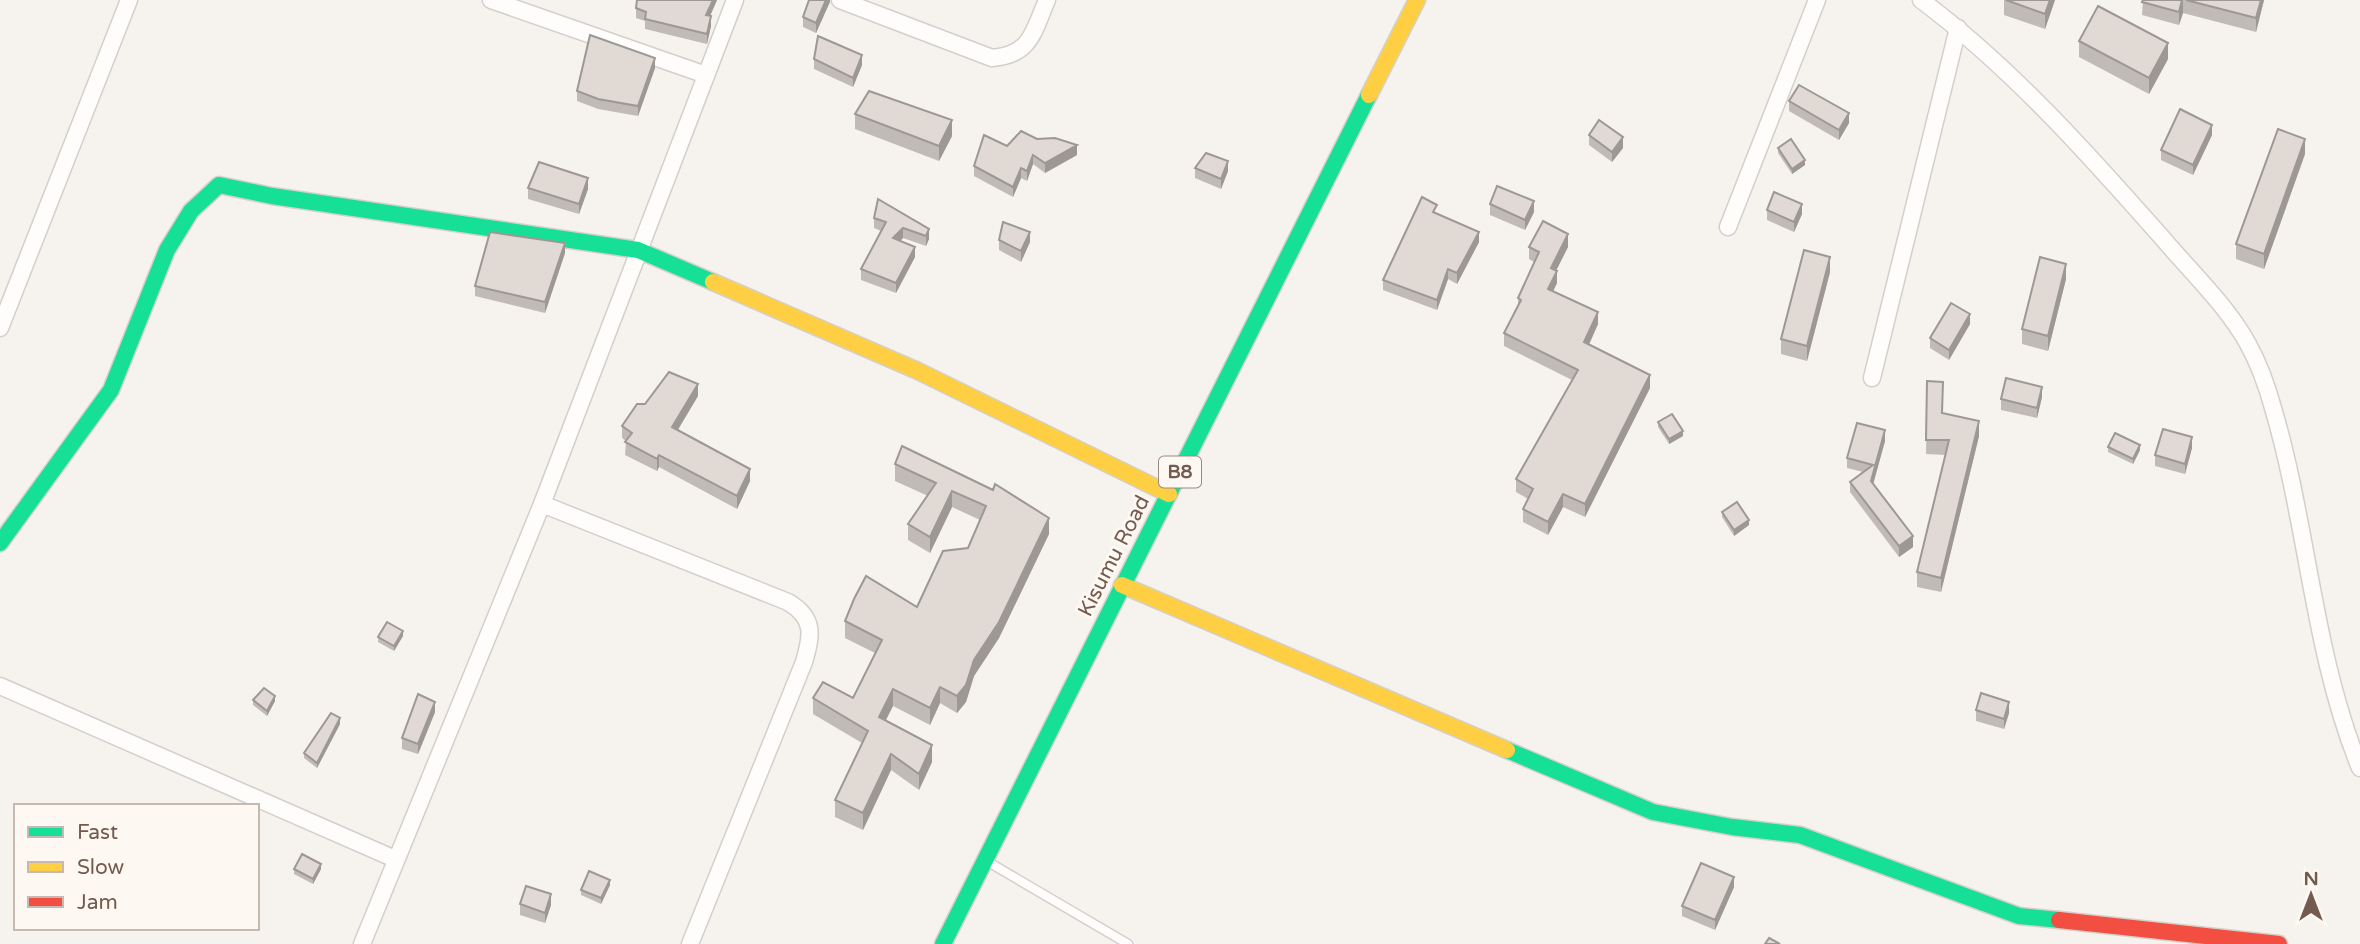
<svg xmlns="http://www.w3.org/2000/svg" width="2360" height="944" font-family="'Varela Round',sans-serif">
	<rect width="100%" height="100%" fill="#f6f3ee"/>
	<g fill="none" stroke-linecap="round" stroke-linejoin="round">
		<g stroke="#d4cfc9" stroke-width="11">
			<path id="lane" d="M990,863L1128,944"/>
		</g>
		<g stroke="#d4cfc9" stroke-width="19">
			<g id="street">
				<path d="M491,0L706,75"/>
				<path d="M840,0L992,58C1031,55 1033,32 1047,0"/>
				<path d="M1921,0C2012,68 2090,156 2165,241C2193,274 2227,306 2248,344C2259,364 2267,386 2273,408C2308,526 2313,653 2360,768"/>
				<path d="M1728,227L1817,0"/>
				<path d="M0,328L129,0"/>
				<path d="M1872,378L1958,28"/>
				<path d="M542,504L788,602C815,618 812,635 804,662L690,944"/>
				<path d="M0,686L395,859"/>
				<path d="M362,944L542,504L735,0"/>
			</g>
		</g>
		<g stroke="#d6d0ca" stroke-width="19">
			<g id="fast">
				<path d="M0,543L111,390L167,250L191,211L219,185L272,196L638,250L713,282"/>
				<path d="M1507,750L1653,812L1732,827L1800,835L2019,916L2059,920"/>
				<path d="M943,944L1369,95"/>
			</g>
		</g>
		<g stroke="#d6d0ca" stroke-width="19">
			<g id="slow">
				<path d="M1369,95L1417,0"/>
				<path d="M713,282L918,371L1169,494"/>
				<path d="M1122,585L1507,750"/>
			</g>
		</g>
		<g stroke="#d6d0ca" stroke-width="19">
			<path id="jam" d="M2059,920L2279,944"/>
		</g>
		<use href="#lane" stroke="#fefdfc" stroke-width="8"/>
		<use href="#street" stroke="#fefdfc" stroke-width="16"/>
		<use href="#fast" stroke="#16e098" stroke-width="16"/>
		<use href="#slow" stroke="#ffcf43" stroke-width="16"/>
		<use href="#jam" stroke="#f24e42" stroke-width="16"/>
	</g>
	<g fill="#c1bbb6">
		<path d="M717,0L710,16L711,26L707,44L645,29V21L636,18V8Z"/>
		<path d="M830,0L816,33L803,27V17Z"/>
		<path d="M2004,0H2055L2045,29L2004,15Z"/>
		<path d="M2143,0H2264L2256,32L2183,13L2179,25L2142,15Z"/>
		<path d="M2079,41L2168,59L2149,94L2079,57Z"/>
		<path d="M814,59L862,65L853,87L814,69Z"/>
		<path d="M655,68L638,116L598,109L577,101V91Z"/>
		<path d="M1789,101L1849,123L1839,140L1789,111Z"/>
		<path d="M855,114L952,136L939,161L855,129Z"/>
		<path d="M1589,135L1623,148L1612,162L1589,145Z"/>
		<path d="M2212,135L2193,175L2161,160V150Z"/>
		<path d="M1037,139L1077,155L1045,173L1033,164L1027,181L1021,178L1013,197L974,176V166L1007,146Z"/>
		<path d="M1778,148L1805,165L1792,174L1778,153Z"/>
		<path d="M2305,154L2264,269L2236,259V244Z"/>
		<path d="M1195,168L1228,171L1221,189L1195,178Z"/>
		<path d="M528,188L588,189L579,214L528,199Z"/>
		<path d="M1490,204L1534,212L1525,230L1490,215Z"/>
		<path d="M1767,210L1802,214L1794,232L1767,220Z"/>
		<path d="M1437,213L1479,242L1457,284L1448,279L1437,310L1383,290V280Z"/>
		<path d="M874,218L929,229V239L926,246L903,238L900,241L915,257L896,293L861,280V269L881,231L874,228Z"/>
		<path d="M999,240L1030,242L1021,262L999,250Z"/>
		<path d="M1529,247H1568L1556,270L1557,283L1553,291L1598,324L1589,345L1650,388L1585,517L1563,507L1548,535L1523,522V509L1528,499L1516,492V479L1572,380L1504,346V333L1518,306V298L1534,262L1529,259Z"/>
		<path d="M565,253L545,313L475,296V286Z"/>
		<path d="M1830,272L1807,361L1781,354V339Z"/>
		<path d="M2066,279L2048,351L2022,344V329Z"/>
		<path d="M1970,324L1949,360L1930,348V338Z"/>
		<path d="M1927,381L1942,413L1979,436L1941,592L1917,587V572L1946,455L1926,454Z"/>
		<path d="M698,396L678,430L750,481L737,509L659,467L657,471L625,455L626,441L622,438V426L645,404Z"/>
		<path d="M2042,397L2037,418L2001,410V399Z"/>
		<path d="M1658,422L1683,436L1669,444L1658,427Z"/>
		<path d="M1885,441L1873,484L1913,547L1899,557L1850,492V482L1863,472L1847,468V458Z"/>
		<path d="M2108,447L2140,450L2133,464L2108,452Z"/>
		<path d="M2192,448L2185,474L2155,466V455Z"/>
		<path d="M895,464L1049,534L999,638L974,676L966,702L957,713L940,703L930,725L893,706L885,720L932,762L919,790L891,770L863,830L835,817V800L862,743L813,714V698H853L875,653L845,638V621L917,607L968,548L980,520L952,507L930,553L908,540V524L928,496L895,481Z"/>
		<path d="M1722,512L1749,525L1734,536L1722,517Z"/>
		<path d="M403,636L394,651L378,642V637Z"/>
		<path d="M253,700L275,701L267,716L253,705Z"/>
		<path d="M1976,710L2009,713L2004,729L1976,721Z"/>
		<path d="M435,712L418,754L402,749V738Z"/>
		<path d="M340,724L317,768L304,758V753Z"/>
		<path d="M294,869H321L313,884L294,874Z"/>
		<path d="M610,885L601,904L581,895V890Z"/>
		<path d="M1734,887L1715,930L1682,916V906Z"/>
		<path d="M520,904L551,905L545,923L520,915Z"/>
	</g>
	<g fill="#9d9894">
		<path d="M713,0H717L706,25V15Z"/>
		<path d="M826,0H830V2L816,33V23Z"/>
		<path d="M2050,0H2055L2045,29V14Z"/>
		<path d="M2183,0V13L2179,25V12Z"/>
		<path d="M2261,0H2264L2256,32V18Z"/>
		<path d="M711,16V26L707,44V34Z"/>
		<path d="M2168,43V59L2149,94V78Z"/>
		<path d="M862,55V65L853,87V78Z"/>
		<path d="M655,58V68L638,116V106Z"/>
		<path d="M1849,113V123L1839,140V130Z"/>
		<path d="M952,120V136L939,161V146Z"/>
		<path d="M2212,125V135L2193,175V165Z"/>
		<path d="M1623,137V148L1612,162V152Z"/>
		<path d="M2305,139V154L2264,269V254Z"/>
		<path d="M1077,145V155L1045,173V163Z"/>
		<path d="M1033,155V164L1027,181V171Z"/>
		<path d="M1805,160V165L1792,174V169Z"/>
		<path d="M1228,161V171L1221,189V179Z"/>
		<path d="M1021,168V178L1013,197V187Z"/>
		<path d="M588,178V189L579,214V204Z"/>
		<path d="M1534,201V212L1525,230V220Z"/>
		<path d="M1802,204V214L1794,232V222Z"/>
		<path d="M903,228V238L893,248V238Z"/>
		<path d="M929,229V239L926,246V236Z"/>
		<path d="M1030,232V242L1021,262V251Z"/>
		<path d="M1479,232V242L1457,284V273Z"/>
		<path d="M1568,234V247L1551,281V268Z"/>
		<path d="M565,243V253L545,313V302Z"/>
		<path d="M915,247V257L896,293V283Z"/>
		<path d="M1830,257V272L1807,361V346Z"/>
		<path d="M2066,264V279L2048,351V336Z"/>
		<path d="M1448,269V279L1437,310V300Z"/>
		<path d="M1557,271V283L1548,302V289Z"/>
		<path d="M1598,312V324L1584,355V342Z"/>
		<path d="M1970,314V324L1949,360V350Z"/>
		<path d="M1650,375V388L1585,517V504Z"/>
		<path d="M698,384V396L672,439V427Z"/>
		<path d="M2042,387V397L2037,418V408Z"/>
		<path d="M1979,421V436L1941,592V578Z"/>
		<path d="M1885,430V441L1871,492V481Z"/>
		<path d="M1683,431V436L1669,444V439Z"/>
		<path d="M2192,437V448L2185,474V464Z"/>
		<path d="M2140,445V450L2133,464V459Z"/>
		<path d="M659,455V467L657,471V459Z"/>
		<path d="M750,469V481L737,509V496Z"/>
		<path d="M952,491V507L930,553V537Z"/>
		<path d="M1563,494V507L1548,535V522Z"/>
		<path d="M1049,518V534L999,638L974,676L966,702L957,713V696L974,660Z"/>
		<path d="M1749,520V525L1734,536V530Z"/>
		<path d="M1913,536V547L1899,557V546Z"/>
		<path d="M403,631V636L394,651V646Z"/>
		<path d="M940,687V703L930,725V708Z"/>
		<path d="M893,689V706L879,734V717Z"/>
		<path d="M275,696V701L267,716V711Z"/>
		<path d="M435,702V712L418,754V744Z"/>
		<path d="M2009,702V713L2004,729V719Z"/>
		<path d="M340,718V724L317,768V763Z"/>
		<path d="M932,745V762L919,790V774Z"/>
		<path d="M891,754V770L863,830V813Z"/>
		<path d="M321,864V869L313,884V879Z"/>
		<path d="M1734,877V887L1715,930V920Z"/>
		<path d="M610,880V885L601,904V898Z"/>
		<path d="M551,894V905L545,923V913Z"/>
	</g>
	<g fill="#e0d9d4" stroke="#9d9894" stroke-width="2">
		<path d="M637,0H713L706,15L711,16L707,34L645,19L646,12L636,8Z"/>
		<path d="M809,0H826L816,23L803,17Z"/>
		<path d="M2006,0H2050L2045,14Z"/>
		<path d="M2143,0H2182L2179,12L2142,2Z"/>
		<path d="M2186,0H2261L2256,18Z"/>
		<path d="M2098,6L2168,43L2149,78L2079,41Z"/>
		<path d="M590,35L655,58L638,106L598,99L577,91Z"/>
		<path d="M818,36L862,55L853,78L814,59Z"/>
		<path d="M1799,85L1849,113L1839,130L1789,101Z"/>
		<path d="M869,91L952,120L939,146L855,114Z"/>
		<path d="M2180,109L2212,125L2193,165L2161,150Z"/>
		<path d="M1599,120L1623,137L1612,152L1589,135Z"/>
		<path d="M2278,129L2305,139L2264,254L2236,244Z"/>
		<path d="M1021,131L1037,139L1055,138L1077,145L1045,163L1033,155L1027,171L1021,168L1013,187L974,166L984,135L1007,146Z"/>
		<path d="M1791,139L1805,160L1792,169L1778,148Z"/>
		<path d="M1206,153L1228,161L1221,179L1195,168Z"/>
		<path d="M539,162L588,178L579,204L528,188Z"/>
		<path d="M1497,186L1534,201L1525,220L1490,204Z"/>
		<path d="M1774,192L1802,204L1794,222L1767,210Z"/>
		<path d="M1422,197L1437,205L1433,212L1479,232L1457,273L1448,269L1437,300L1383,280Z"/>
		<path d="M878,199L929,229L926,236L903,228L893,238L915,247L896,283L861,269L886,222L874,218Z"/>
		<path d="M1543,221L1568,234L1551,268L1557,271L1548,289L1598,312L1584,342L1650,375L1585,504L1563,494L1548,522L1523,509L1533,489L1516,479L1578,370L1504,333L1521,300L1518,298L1539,252L1529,247Z"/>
		<path d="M1003,222L1030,232L1021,251L999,240Z"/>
		<path d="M490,232L565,243L545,302L475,286Z"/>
		<path d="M1804,250L1830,257L1807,346L1781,339Z"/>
		<path d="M2040,257L2066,264L2048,336L2022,329Z"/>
		<path d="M1951,303L1970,314L1949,350L1930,338Z"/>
		<path d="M669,372L698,384L672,427L750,469L737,496L659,455L657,459L625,442L632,433L622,426L637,404H645Z"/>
		<path d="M2006,378L2042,387L2037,408L2001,399Z"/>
		<path d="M1927,381L1943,382L1942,413L1979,421L1941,578L1917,572L1949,440H1926Z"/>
		<path d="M1672,414L1683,431L1669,439L1658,422Z"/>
		<path d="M1857,423L1885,430L1871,481L1913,536L1899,546L1850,482L1873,465L1847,458Z"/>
		<path d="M2163,429L2192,437L2185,464L2155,455Z"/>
		<path d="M2115,433L2140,445L2133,459L2108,447Z"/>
		<path d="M902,446L993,490L995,484L1049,518L999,622L974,660L966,685L957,696L940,687L930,708L893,689L879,717L932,745L919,774L891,754L863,813L835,800L868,731L813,698L823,682L853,698L882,640L845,621L854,599L866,576L917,607L943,551L968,548L986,506L952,491L930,537L908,524L936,483L895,464Z"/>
		<path d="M1737,502L1749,520L1734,530L1722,512Z"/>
		<path d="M387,622L403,631L394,646L378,637Z"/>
		<path d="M264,688L275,696L267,711L253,700Z"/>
		<path d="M1981,693L2009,702L2004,719L1976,710Z"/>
		<path d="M418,694L435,702L418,744L402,738Z"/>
		<path d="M331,713L340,718L317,763L304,753Z"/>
		<path d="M302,854L321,864L313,879L294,869Z"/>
		<path d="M1701,863L1734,877L1715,920L1682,906Z"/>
		<path d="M589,871L610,880L601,898L581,890Z"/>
		<path d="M526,886L551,894L545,913L520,904Z"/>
		<path d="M1769,938L1780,944H1765Z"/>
	</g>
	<g text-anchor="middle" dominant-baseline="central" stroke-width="6" stroke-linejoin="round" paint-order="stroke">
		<rect fill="#fdf8f1" stroke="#9c8a80" stroke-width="2" x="1159" y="456.5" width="42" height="31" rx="5"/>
		<g font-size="19" font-weight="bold" fill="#735b50">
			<text x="1180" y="472">B8</text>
		</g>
		<g font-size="21" fill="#735b50" stroke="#fdf8f1">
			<text transform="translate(1114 556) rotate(-63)">Kisumu Road</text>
		</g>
	</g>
	<rect x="14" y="804" width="245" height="126" fill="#fdf8f1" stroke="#c6b9b1" stroke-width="2"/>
	<rect x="28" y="827" width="35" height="10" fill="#16e098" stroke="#c6b9b1" stroke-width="2"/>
	<text x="77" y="839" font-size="21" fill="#735b50">Fast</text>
	<rect x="28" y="862" width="35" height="10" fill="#ffcf43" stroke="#c6b9b1" stroke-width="2"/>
	<text x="77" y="874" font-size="21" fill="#735b50">Slow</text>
	<rect x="28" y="897" width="35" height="10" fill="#f24e42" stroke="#c6b9b1" stroke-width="2"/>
	<text x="77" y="909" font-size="21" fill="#735b50">Jam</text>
	<g transform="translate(2311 895)" stroke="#fdf8f1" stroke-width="5" paint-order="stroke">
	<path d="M0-5L12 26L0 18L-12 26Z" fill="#735b50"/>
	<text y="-10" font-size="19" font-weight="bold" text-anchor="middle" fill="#735b50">N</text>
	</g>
</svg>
